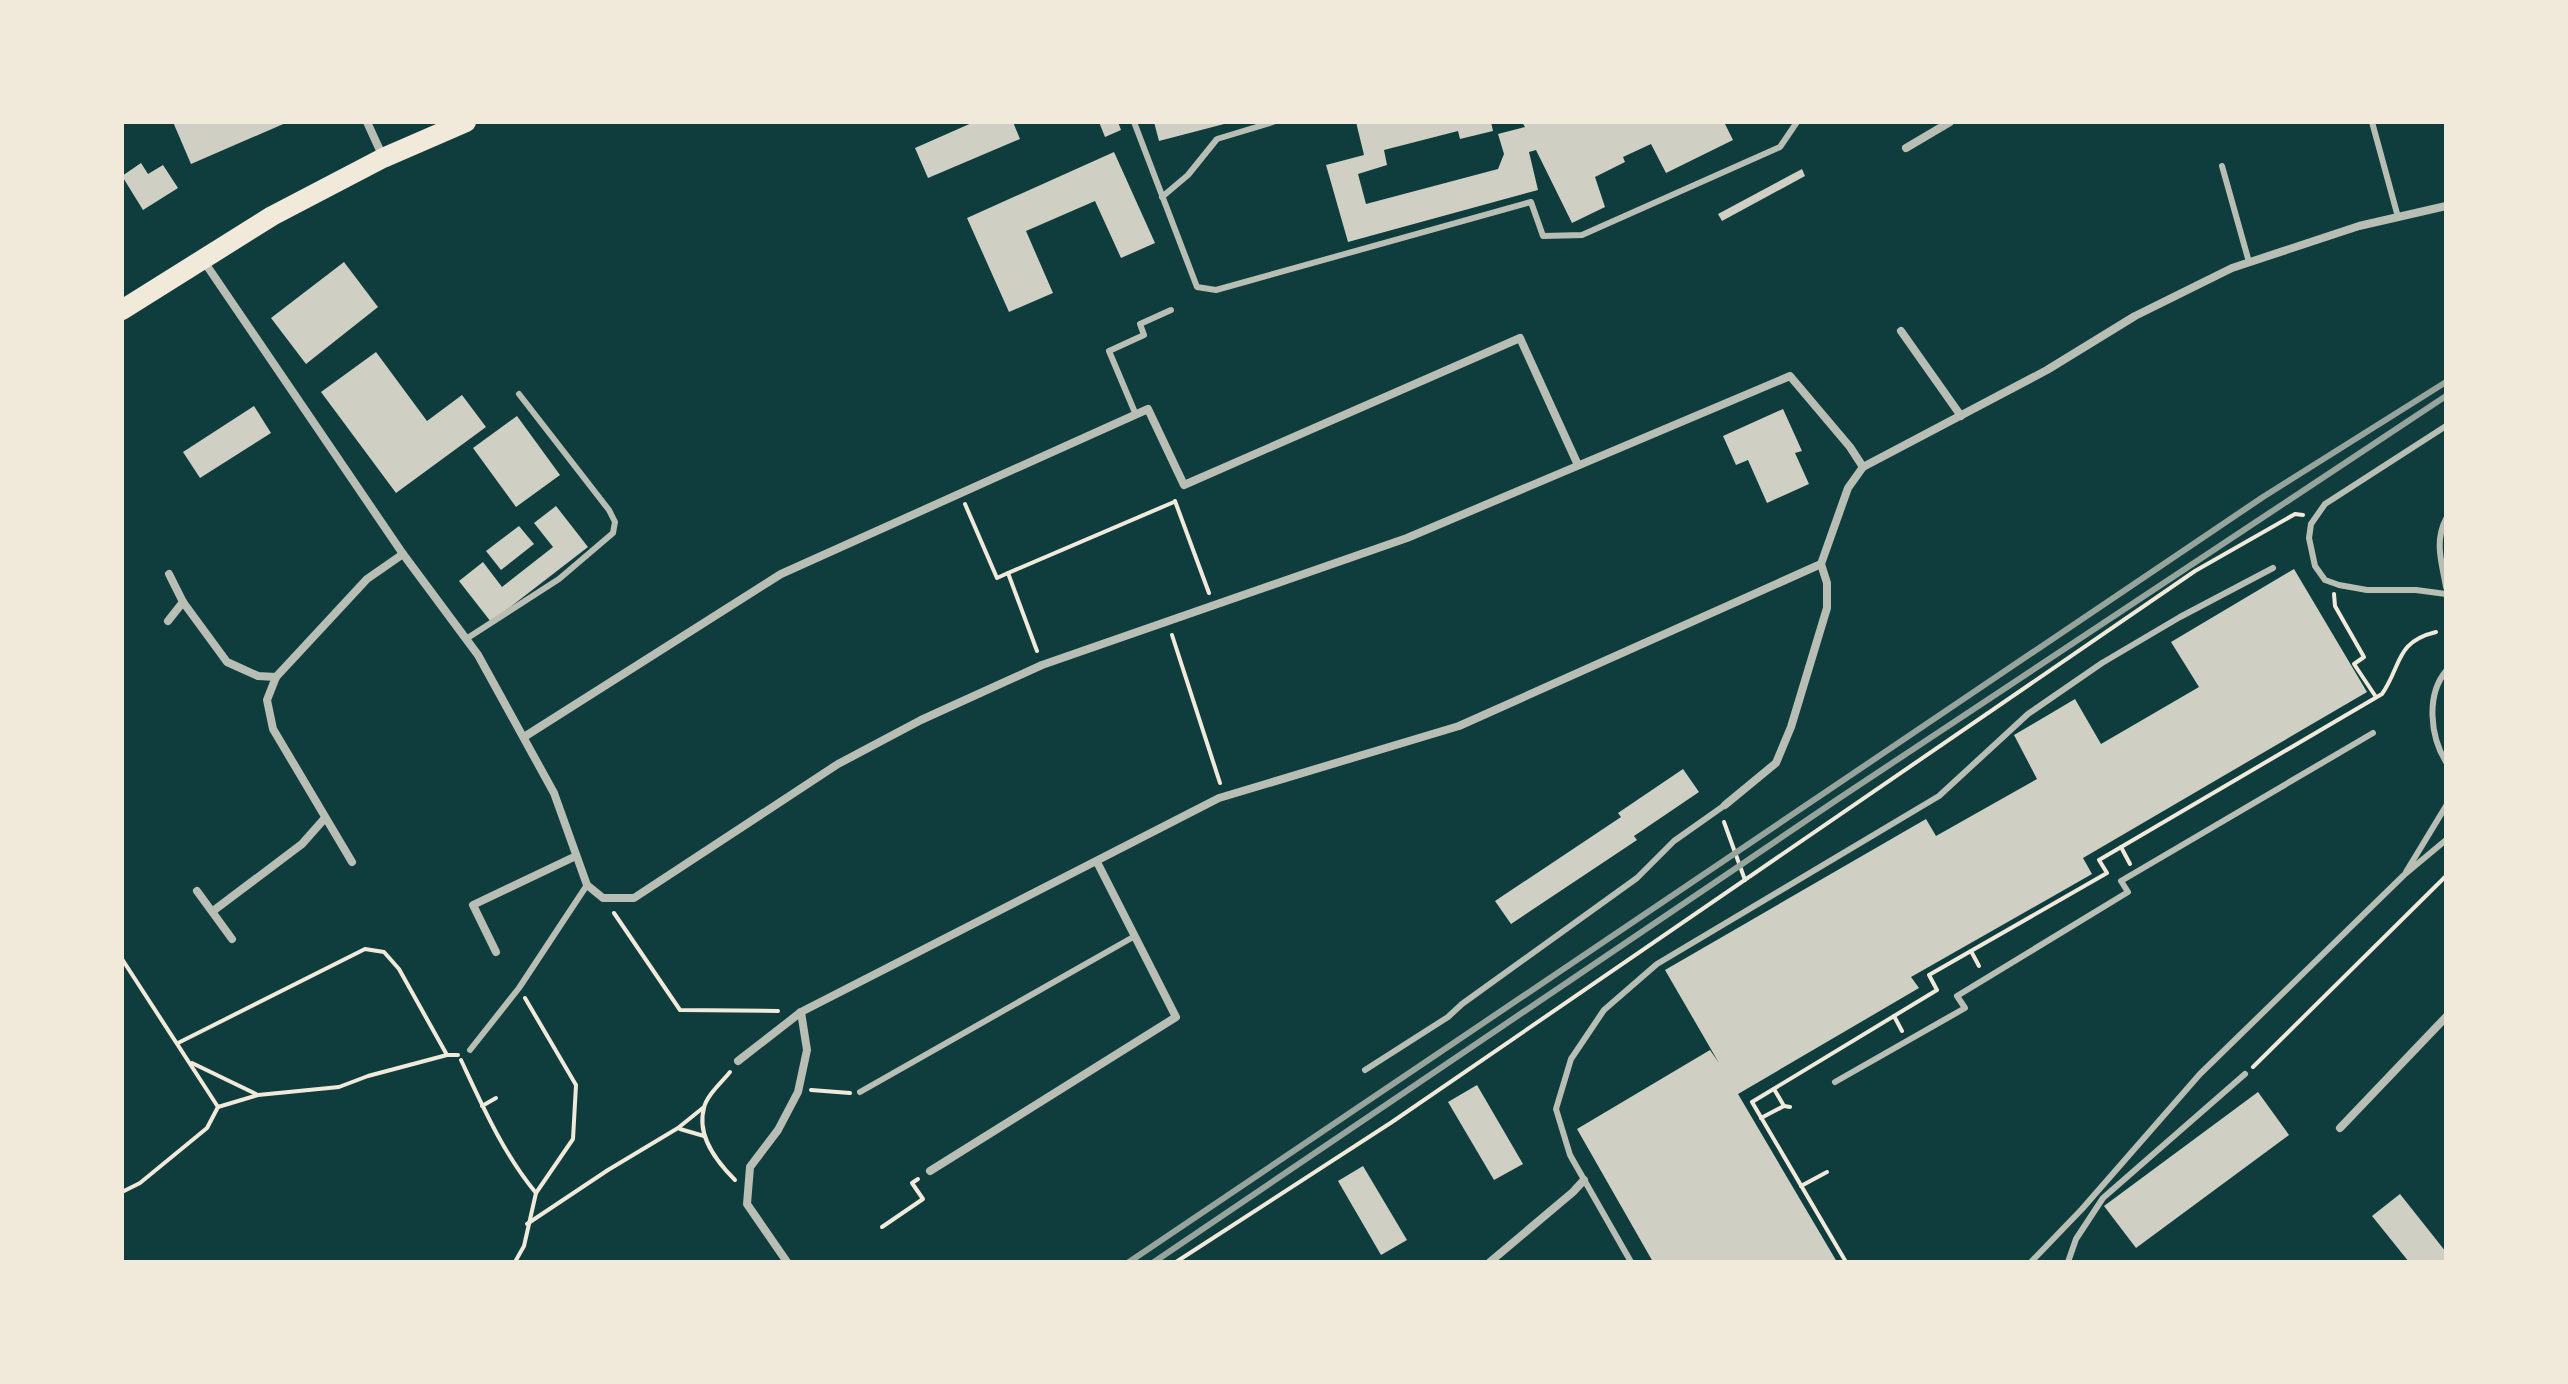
<svg xmlns="http://www.w3.org/2000/svg" width="2568" height="1384" font-family="Mulish,sans-serif">
	<rect width="100%" height="100%" fill="#0f3d3e"/>
	<g fill="#cfcfc3">
		<path d="M173,122H288L191,164Z"/>
		<path d="M974,122H1013L1020,139L928,178L915,148Z"/>
		<path d="M1099,122H1118L1121,130L1105,137Z"/>
		<path d="M1154,122H1228V123L1159,141Z"/>
		<path d="M1356,122H1491L1493,131L1460,139L1458,131L1384,150L1387,165L1358,174L1366,204L1498,169L1504,154L1498,134L1525,127L1522,122H1724L1733,140L1666,173L1651,144L1623,157L1625,162L1595,177L1605,207L1572,223L1536,150L1529,152L1538,190L1348,242L1326,165L1364,155Z"/>
		<path d="M1114,152L1155,243L1121,258L1095,201L1026,231L1053,293L1009,312L967,218Z"/>
		<path d="M141,163L148,174L163,165L178,188L143,210L122,176Z"/>
		<path d="M1802,169L1805,176L1722,221L1718,214Z"/>
		<path d="M344,262L378,307L306,364L271,318Z"/>
		<path d="M376,352L427,421L462,395L486,427L396,493L321,392Z"/>
		<path d="M254,406L271,433L200,478L183,452Z"/>
		<path d="M1783,409L1802,451L1795,453L1809,484L1767,503L1748,460L1736,465L1723,436Z"/>
		<path d="M517,416L560,475L516,507L473,448Z"/>
		<path d="M556,506L588,547L491,622L459,581L483,562L502,587L553,547L534,523Z"/>
		<path d="M519,526L534,544L501,570L486,551Z"/>
		<path d="M2294,569L2367,692L2083,858L2092,874L1911,977L1919,988L1738,1094L1837,1262H1653L1577,1129L1710,1050L1719,1063L1665,970L1926,819L1936,836L2037,779L2014,735L2075,699L2101,744L2199,687L2171,642Z"/>
		<path d="M1683,769L1699,792L1634,836L1637,840L1511,924L1495,901L1621,817L1618,813Z"/>
		<path d="M1477,1085L1523,1164L1494,1180L1448,1102Z"/>
		<path d="M2258,1092L2289,1135L2136,1248L2104,1206Z"/>
		<path d="M1363,1166L1407,1240L1381,1255L1338,1181Z"/>
		<path d="M2400,1194L2446,1252V1262H2409L2372,1216Z"/>
	</g>
	<g fill="none" stroke-linecap="round" stroke-linejoin="round">
		<g stroke="#f1e9da" stroke-width="4">
			<path d="M1175,501L1209,593"/>
			<path d="M965,504L997,578L1008,573L1037,651"/>
			<path d="M1008,573L1174,502"/>
			<path d="M2334,594L2335,606L2364,657L2354,664L2376,697"/>
			<path d="M1172,635L1220,783"/>
			<path d="M1724,822L1745,880"/>
			<path d="M2121,847L2130,864"/>
			<path d="M614,913L680,1010L778,1011"/>
			<path d="M1971,951L1979,966"/>
			<path d="M122,959L218,1107"/>
			<path d="M1894,1016L1902,1031"/>
			<path d="M178,1043L365,949L384,952L399,969L447,1055"/>
			<path d="M461,1060C482,1105 504,1155 536,1193"/>
			<path d="M192,1063L256,1094"/>
			<path d="M2253,1067L2446,876"/>
			<path d="M730,1072C722,1082 706,1096 704,1108C696,1136 717,1162 735,1180"/>
			<path d="M1774,1089L1784,1106L1790,1107"/>
			<path d="M811,1090L850,1093"/>
			<path d="M482,1106L496,1098"/>
			<path d="M1761,1118L1784,1106"/>
			<path d="M680,1129L704,1136"/>
			<path d="M1801,1186L1827,1172"/>
			<path d="M122,1192L140,1183L207,1128L218,1107L258,1095L339,1087L368,1076L447,1055H458"/>
			<path d="M527,1224L608,1170L678,1128L704,1107"/>
			<path d="M882,1227L923,1199L912,1183L918,1179"/>
			<path d="M515,1262L524,1246L536,1193L573,1139L576,1085L525,998"/>
			<path d="M1176,1262L1392,1122L2195,571L2295,514L2303,515"/>
			<path d="M1846,1262L1752,1102L1937,990L1929,975L2107,873L2099,860L2382,694C2402,665 2395,642 2436,632"/>
		</g>
		<g stroke="#b8beb3" stroke-width="6">
			<path d="M1134,122L1197,287L1216,290L1531,202L1543,236L1582,235L1780,147L1797,122"/>
			<path d="M2372,122L2398,217"/>
			<path d="M2222,166L2249,262"/>
			<path d="M1162,197L1188,175L1217,139L1273,122"/>
			<path d="M1136,415L1109,351L1144,335L1140,324L1171,310"/>
			<path d="M2446,426L2325,504L2311,524L2309,538L2315,566L2325,580L2339,585L2367,590H2416L2446,594"/>
			<path d="M2446,519C2434,542 2442,563 2446,587"/>
			<path d="M466,639L559,579L613,533L615,522L609,510L519,394"/>
			<path d="M2446,671C2426,695 2430,736 2446,762"/>
			<path d="M2406,872L2446,806"/>
			<path d="M470,1050L519,988L587,885"/>
			<path d="M1365,1070L1448,1017L1462,1004L1637,878L1674,841L1725,805"/>
			<path d="M1835,1082L1965,1008L1957,996L2128,892L2121,881L2373,733"/>
			<path d="M860,1092L1135,936"/>
			<path d="M1631,1262L1570,1155L1556,1109L1571,1059L1604,1010L1657,964L1939,796L2028,714L2102,663L2180,617L2273,568"/>
			<path d="M2031,1262L2082,1209L2200,1074L2404,875L2446,840"/>
			<path d="M2068,1262L2076,1239L2103,1198L2245,1074"/>
		</g>
		<g stroke="#b8beb3" stroke-width="8">
			<path d="M367,122L383,157"/>
			<path d="M1906,148L1950,122"/>
			<path d="M203,260L403,554L478,655L554,793L587,885L603,898H634L838,764L921,720L1042,665L1407,538L1790,376L1850,447L1863,467"/>
			<path d="M1901,331L1961,416"/>
			<path d="M169,574L183,602L227,662L258,676L276,677"/>
			<path d="M168,621L183,602"/>
			<path d="M524,737L781,574L1148,409L1184,485L1520,338L1578,465"/>
			<path d="M1725,805L1776,763L1791,727L1827,608V583L1821,564"/>
			<path d="M352,862L273,729L267,700L276,677L367,579L403,554"/>
			<path d="M197,891L232,939"/>
			<path d="M213,911L302,844L325,818"/>
			<path d="M496,952L473,905L576,856"/>
			<path d="M738,1061L801,1012L1219,798L1459,726L1821,564L1848,488L1863,467L2047,370L2135,316L2232,268L2359,226L2446,206"/>
			<path d="M2340,1128L2446,1017"/>
			<path d="M930,1171L1176,1017L1097,862"/>
			<path d="M787,1262L747,1204L750,1167L778,1130L798,1092L807,1050L801,1012"/>
			<path d="M1490,1262L1573,1192L1584,1180"/>
		</g>
		<path stroke="#f1e9da" stroke-width="20" d="M122,310L272,216L383,158L466,122"/>
		<g stroke="#97a49c" stroke-width="6">
			<path d="M1129,1262L2263,497L2446,382"/>
			<path d="M1154,1262L1838,799L2446,396"/>
		</g>
	</g>
	<rect width="2568" height="1384" fill="none" stroke="#f1e9da" stroke-width="248"/>
</svg>
